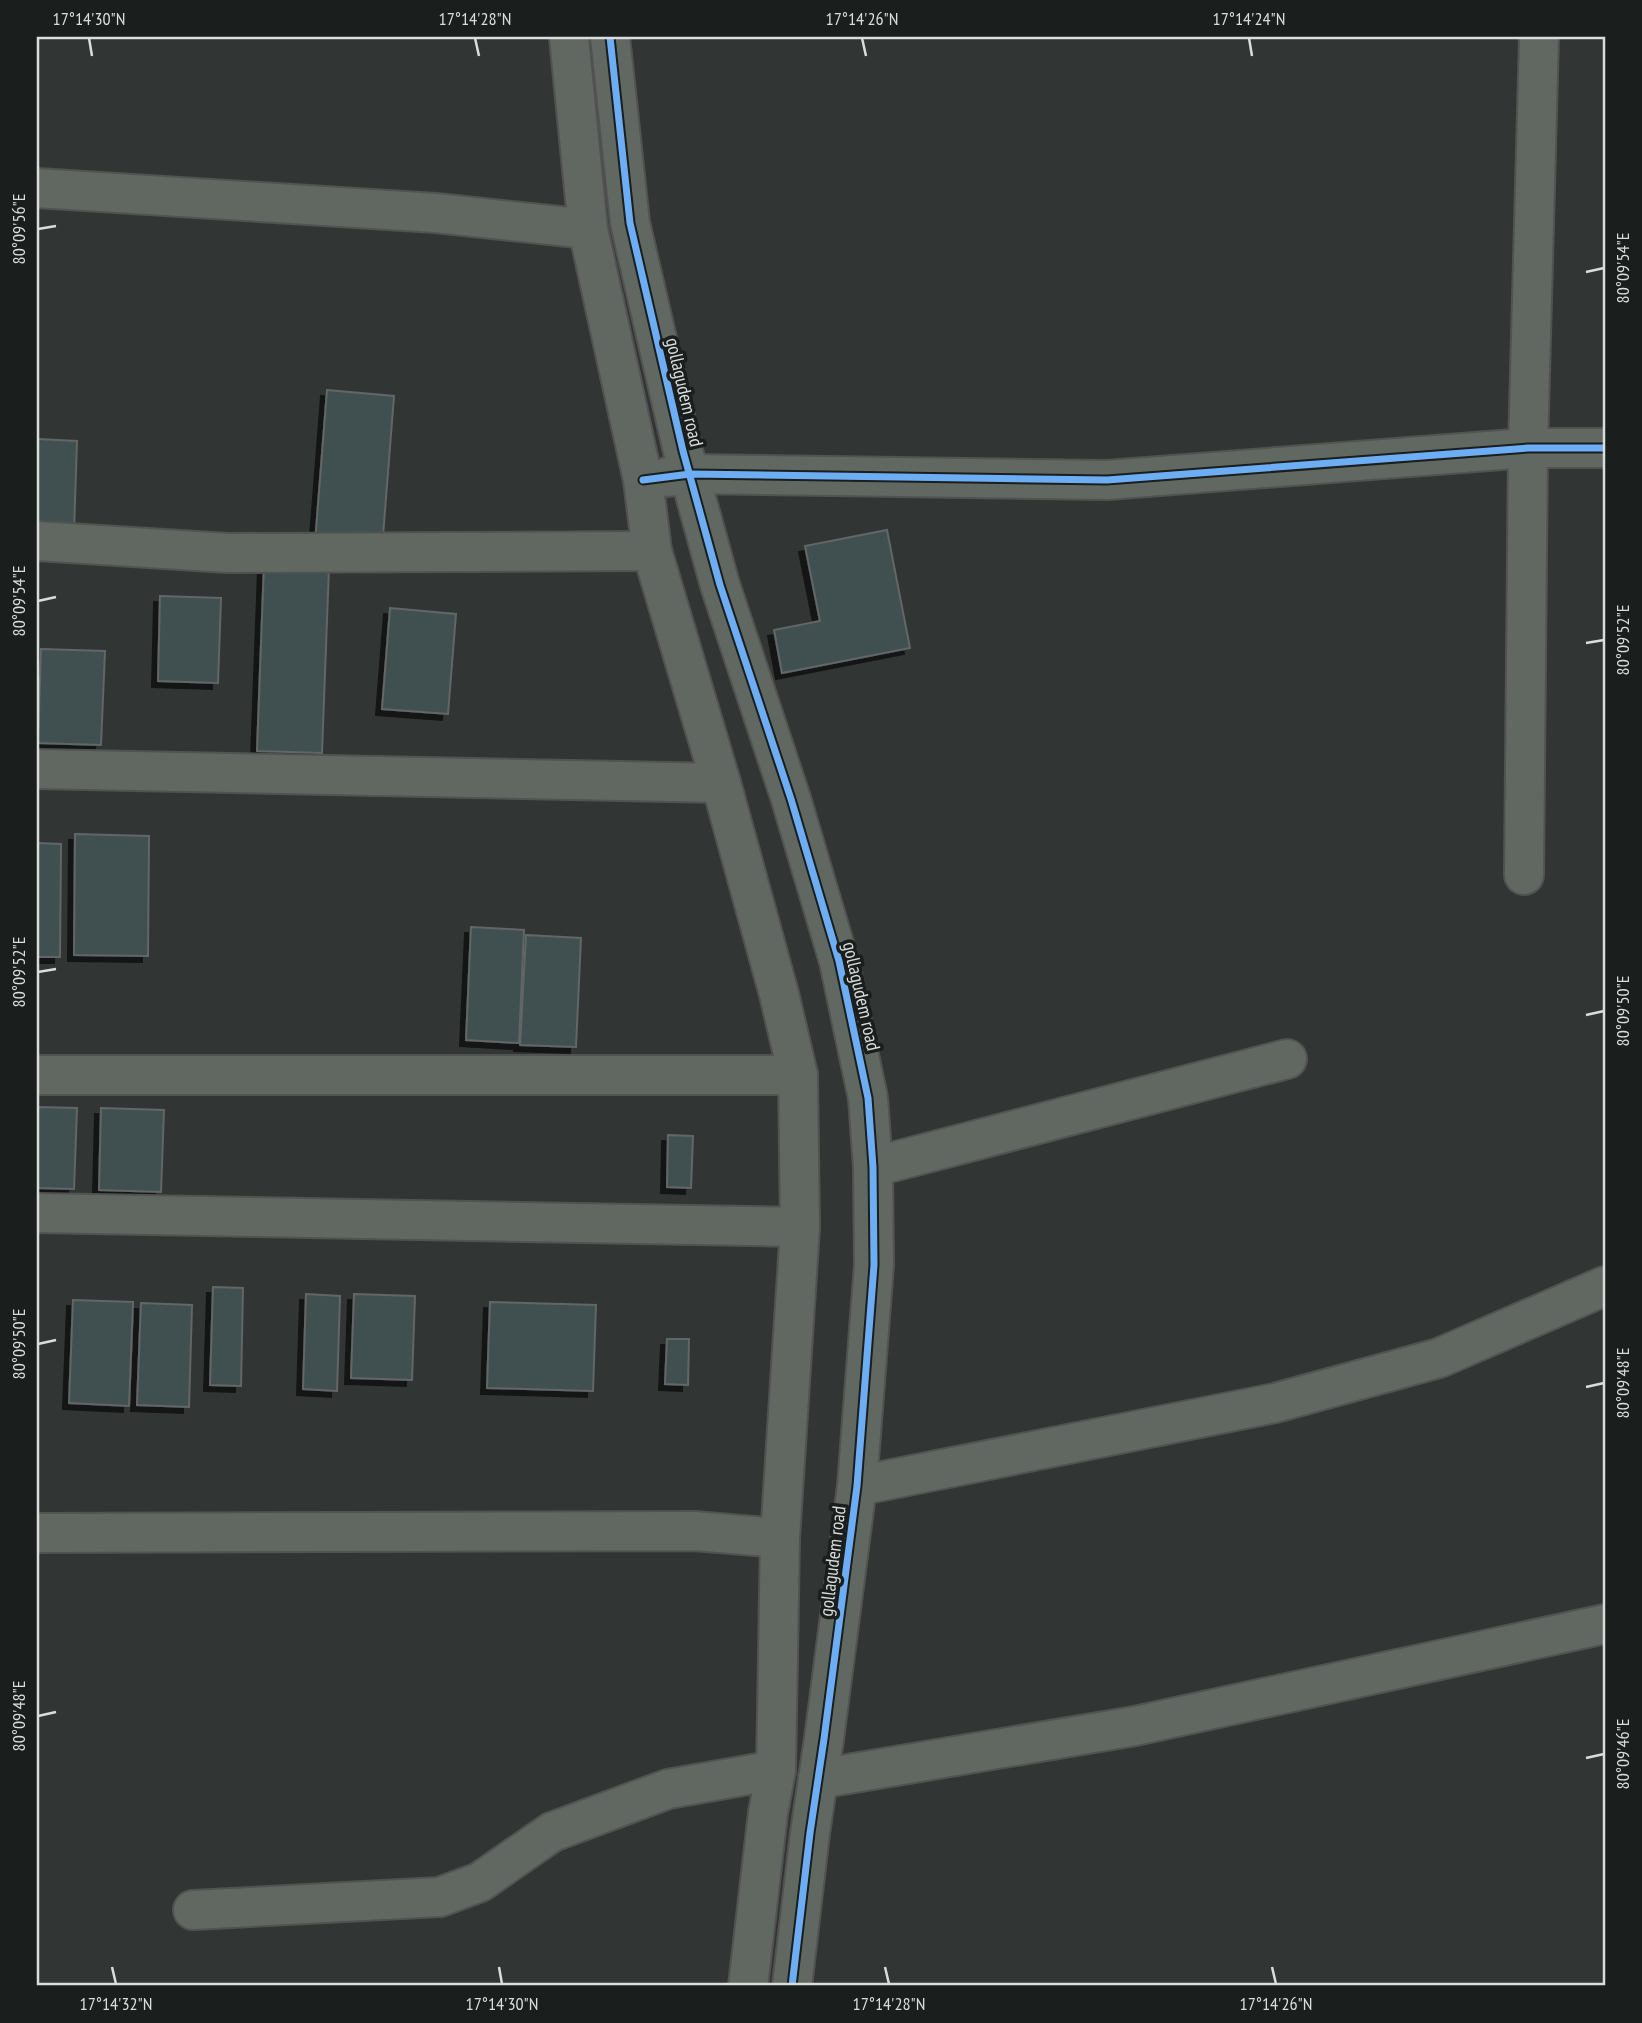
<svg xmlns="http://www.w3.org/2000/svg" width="1642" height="2023" font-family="'PT Sans Narrow',sans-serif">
	<defs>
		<filter id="shadow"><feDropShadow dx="-6" dy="6" stdDeviation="0" flood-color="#0009"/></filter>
	</defs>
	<rect width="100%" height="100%" fill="#313634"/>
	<g fill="#414f4f" stroke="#626666" stroke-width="2" filter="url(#shadow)">
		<path d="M327,390L394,396L382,549L315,543Z"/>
		<path d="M37,439L77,441L74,531L37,529Z"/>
		<path d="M887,530L910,648L782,673L774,630L820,621L805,546Z"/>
		<path d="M264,564L329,567L322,753L257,751Z"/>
		<path d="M160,596L221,598L218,683L158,681Z"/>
		<path d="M390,608L456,614L448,714L382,709Z"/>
		<path d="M41,649L105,651L101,745L38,743Z"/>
		<path d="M75,834L149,836L148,956L74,955Z"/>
		<path d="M37,843L61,844L60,957H37Z"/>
		<path d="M471,927L524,930L519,1043L466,1040Z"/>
		<path d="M526,935L581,938L576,1047L520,1045Z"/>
		<path d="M37,1107L77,1108L74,1189L37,1188Z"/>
		<path d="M101,1108L164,1110L161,1192L99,1190Z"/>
		<path d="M668,1135L693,1136L691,1188L667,1187Z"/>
		<path d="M213,1287L243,1288L241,1386L210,1385Z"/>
		<path d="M306,1294L340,1296L337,1391L303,1389Z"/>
		<path d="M354,1294L415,1296L412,1380L351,1378Z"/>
		<path d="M73,1300L133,1302L129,1406L69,1403Z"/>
		<path d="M490,1302L596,1305L593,1391L487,1388Z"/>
		<path d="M141,1303L192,1305L189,1407L137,1405Z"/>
		<path d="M667,1339H689L688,1385L665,1384Z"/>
	</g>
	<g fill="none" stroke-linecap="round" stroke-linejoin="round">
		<g stroke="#505352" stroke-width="42">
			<g id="minor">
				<path d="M569,37L588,229L643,480L652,551L721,783L779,994L798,1075L800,1227L780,1538L776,1770L768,1813L748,1986"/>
				<path d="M610,37L630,223L683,451L720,585L791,799L839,961L868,1098L873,1167L874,1265L857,1486L824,1739L810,1833L792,1986"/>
				<path d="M37,188L436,213L588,229"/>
				<path d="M667,477L690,474L1107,480L1528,448H1605"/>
				<path d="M37,541L228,553L652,551"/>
				<path d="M37,769L721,783"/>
				<path d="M1524,875L1528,448L1539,37"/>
				<path d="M37,1075H798"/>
				<path d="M873,1167L1287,1059"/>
				<path d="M37,1213L800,1227"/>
				<path d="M857,1486L1275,1403L1439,1358L1605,1286"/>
				<path d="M37,1533L694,1531L780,1538"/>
				<path d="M818,1779L1135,1726L1605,1624"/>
				<path d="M193,1910L440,1897L480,1882L552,1832L668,1789L776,1770"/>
			</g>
		</g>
		<use href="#minor" stroke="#616861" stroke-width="38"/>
		<g stroke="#1a1e1c" stroke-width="11">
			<g id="cycleway">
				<path d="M610,37L630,223L683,451L720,585L791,799L839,961L868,1098L873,1167L874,1265L857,1486L824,1739L810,1833L792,1986"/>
				<path d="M643,480L690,474L1107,480L1528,448H1605"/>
			</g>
		</g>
		<use href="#cycleway" stroke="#6dadf4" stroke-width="7"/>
	</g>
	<path fill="none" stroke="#d9dedc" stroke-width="2.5" d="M89,38L92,56M475,38L479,56M862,38L866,56M1249,38L1252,56M38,229L56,226M1586,272L1604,268M38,601L56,597M1586,643L1604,640M38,972L56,969M1586,1015L1604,1011M38,1344L56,1340M1586,1387L1604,1383M38,1716L56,1712M1586,1758L1604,1754M112,1967L116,1984M499,1967L502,1984M885,1967L889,1984M1272,1967L1276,1984"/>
	<g text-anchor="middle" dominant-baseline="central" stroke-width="7" stroke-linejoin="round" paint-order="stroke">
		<g font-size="19" fill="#d9dedc" stroke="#1a1e1c">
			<text transform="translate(685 392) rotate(77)">gollagudem road</text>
			<text transform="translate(862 996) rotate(77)">gollagudem road</text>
			<text transform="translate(832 1561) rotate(-83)">gollagudem road</text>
		</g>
	</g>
	<rect width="1642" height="2023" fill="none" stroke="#1a1e1c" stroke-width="77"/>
	<rect x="38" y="38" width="1566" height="1946" fill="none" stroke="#d9dedc" stroke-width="2.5"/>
	<g font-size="18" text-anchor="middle" fill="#d9dedc">
		<text x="89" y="25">17°14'30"N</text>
		<text x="475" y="25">17°14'28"N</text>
		<text x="862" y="25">17°14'26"N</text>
		<text x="1249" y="25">17°14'24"N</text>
		<text transform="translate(19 229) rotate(-90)" y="6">80°09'56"E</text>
		<text transform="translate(1623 268) rotate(-90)" y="6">80°09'54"E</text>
		<text transform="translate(19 601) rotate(-90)" y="6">80°09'54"E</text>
		<text transform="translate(1623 640) rotate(-90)" y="6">80°09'52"E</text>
		<text transform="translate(19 972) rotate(-90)" y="6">80°09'52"E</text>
		<text transform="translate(1623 1011) rotate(-90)" y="6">80°09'50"E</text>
		<text transform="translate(19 1344) rotate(-90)" y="6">80°09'50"E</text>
		<text transform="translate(1623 1383) rotate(-90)" y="6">80°09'48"E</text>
		<text transform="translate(19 1716) rotate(-90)" y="6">80°09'48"E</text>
		<text transform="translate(1623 1754) rotate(-90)" y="6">80°09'46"E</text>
		<text x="116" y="2010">17°14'32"N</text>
		<text x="502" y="2010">17°14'30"N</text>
		<text x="889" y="2010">17°14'28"N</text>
		<text x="1276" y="2010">17°14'26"N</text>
	</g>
</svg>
